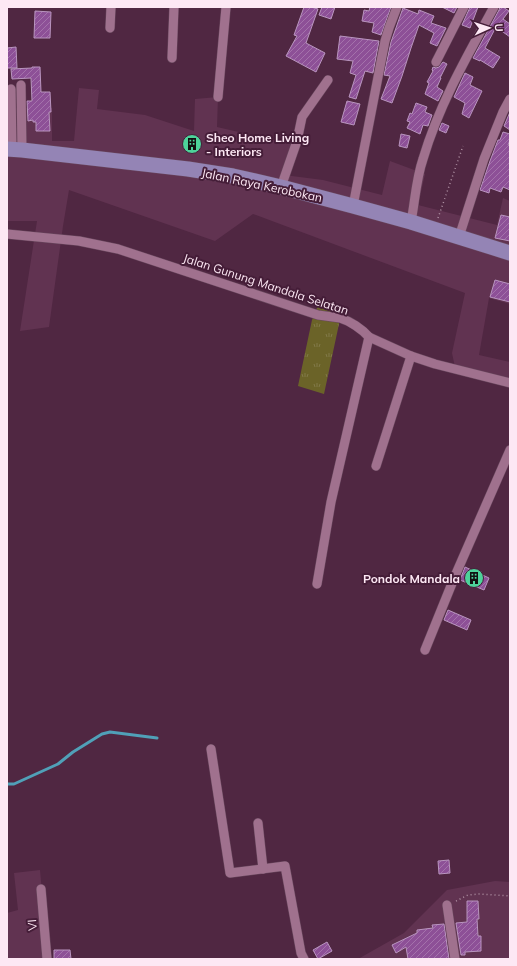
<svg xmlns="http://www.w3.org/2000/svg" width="517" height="966" font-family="Mulish,sans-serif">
	<defs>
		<pattern id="grass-tufts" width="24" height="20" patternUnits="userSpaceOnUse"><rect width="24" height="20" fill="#6b6328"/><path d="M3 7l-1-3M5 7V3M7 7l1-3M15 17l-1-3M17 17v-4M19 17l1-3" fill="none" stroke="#817948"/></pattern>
		<pattern id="building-hatch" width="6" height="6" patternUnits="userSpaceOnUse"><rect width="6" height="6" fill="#8d5097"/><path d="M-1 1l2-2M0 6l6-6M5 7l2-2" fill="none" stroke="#a472ab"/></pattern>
	</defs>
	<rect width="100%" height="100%" fill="#502742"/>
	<g fill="#613351">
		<path d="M79,88L99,90L97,109L145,115L194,131L195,99L218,97L217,127L291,144L284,175L323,180L382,195L390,161L425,174L418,205L497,225L503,198L510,201V304L489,298L479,355L510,362V382L456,372L452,353L465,293L253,214L215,241L69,190L63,226L49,327L20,331L37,221H7V108H52V141H74Z"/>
		<path d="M40,870L48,959H7V913L18,910L14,873Z"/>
		<path d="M495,881L510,882V959H358L404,933L447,890Z"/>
	</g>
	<path fill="url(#grass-tufts)" d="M319,303L340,307L339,324L324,394L298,386L312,320Z"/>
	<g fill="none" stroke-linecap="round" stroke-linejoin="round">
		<path stroke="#50a0b8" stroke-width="3" d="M7,784H14L58,764L73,752L102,734L110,732L157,738"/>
	</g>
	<g fill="url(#building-hatch)" stroke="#b995bf">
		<path d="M304,7H311L318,9L306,43L325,53L316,72L286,56L297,36L294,35Z"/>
		<path d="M322,7H335L331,19L319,15Z"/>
		<path d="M370,7H391L381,35L372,32L374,23L362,21L364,10L369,11Z"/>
		<path d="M442,7H457L454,13Z"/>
		<path d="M470,7H478L470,28L462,25Z"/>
		<path d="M500,7H503L509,11L503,19L510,24V37L496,27L485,48L500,57L493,68L480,60V61L473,58L499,10Z"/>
		<path d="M403,8L418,14L419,10L434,16L431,23L446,28L437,46L430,43L434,33L419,25L411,48L402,76L392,103L381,99L390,76L384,75L391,42Z"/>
		<path d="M35,11L51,12L50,38H34Z"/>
		<path d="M340,36L379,41L373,73L365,71L356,99L349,97L356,75L350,73L353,61L337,59Z"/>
		<path d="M16,47L17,68H7V48Z"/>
		<path d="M443,62L447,64L440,78H441L437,87L443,91L438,101L425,94L429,83L427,82L433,71L432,70L433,67L436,68L439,67Z"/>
		<path d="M32,67H40L41,92H50L51,112H49L50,131H36V122H33V120L28,121L27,101H32L31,78L12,79L11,69L32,68Z"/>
		<path d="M465,73L473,77L470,85L482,91L469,118L462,114L465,103L454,97Z"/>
		<path d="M347,101L360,104L354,125L341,122Z"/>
		<path d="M416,103L427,107L425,112L432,115L428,126L423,125L420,134L407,128L410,122L407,121L410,113L412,114Z"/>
		<path d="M510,112V130L504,126Z"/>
		<path d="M442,123L449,126L446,133L439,130Z"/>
		<path d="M503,132L510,134V140L508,145L510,146V190L503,187L501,192L490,188L489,193L480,190L490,161L498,140H500Z"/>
		<path d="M401,134L410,136L407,148L399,146Z"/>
		<path d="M501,215L510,217V241L495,238Z"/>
		<path d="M495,280L510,284V302L490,297Z"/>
		<path d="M465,567L489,578L484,590L460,580Z"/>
		<path d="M448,610L471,620L467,630L444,620Z"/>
		<path d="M449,860L450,873L439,874L438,861Z"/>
		<path d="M467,901H478L479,919H477L478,936H481V951L465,952V955H461L456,923L467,922Z"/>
		<path d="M444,924L449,959H408L406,947L396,953L392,945L417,933V930L433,928L432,925Z"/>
		<path d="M327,942L332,951L318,959L313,950Z"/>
		<path d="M54,950H70L71,959H54Z"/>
	</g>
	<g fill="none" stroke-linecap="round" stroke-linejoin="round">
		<g stroke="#68475d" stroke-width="10">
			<g id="minor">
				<path d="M110,28L111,7"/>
				<path d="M172,58L174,7"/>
				<path d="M436,62L464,7"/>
				<path d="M21,85L22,150"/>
				<path d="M11,89L12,149"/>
				<path d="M218,97L226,7"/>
				<path d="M281,187L297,141L302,117L328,80"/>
				<path d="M353,206L385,41L389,28L397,7"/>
				<path d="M411,222C415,201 416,179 423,159C439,105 467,56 494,7"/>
				<path d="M7,234L79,241L118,249L318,315C325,316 333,317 340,318C350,321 362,329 369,337L411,356L435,364L510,383"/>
				<path d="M459,237L484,159L503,112L510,99"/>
				<path d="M376,466L411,356"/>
				<path d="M317,584L331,502L369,337"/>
				<path d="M425,650L455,576L510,450"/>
				<path d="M211,749L230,873L285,866L301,953L304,959"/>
				<path d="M258,823L263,869"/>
				<path d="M41,889L47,959"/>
				<path d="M447,905L455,959"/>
			</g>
		</g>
		<g stroke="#68475d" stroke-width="16">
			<path id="primary" d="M7,149L22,150L188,169L233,176L281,187L353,206L411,222L510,253"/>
		</g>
		<g stroke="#af91a3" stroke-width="1.5" stroke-dasharray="1 3" stroke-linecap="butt">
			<path d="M438,218L463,146"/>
			<path d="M456,901L468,895L479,894L510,896"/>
		</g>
		<use href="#minor" stroke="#a0718e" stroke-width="9"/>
		<use href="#primary" stroke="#9484b5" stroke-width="15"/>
	</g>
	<defs>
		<g id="building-disc" transform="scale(1)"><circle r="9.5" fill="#4dd39a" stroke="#451d38"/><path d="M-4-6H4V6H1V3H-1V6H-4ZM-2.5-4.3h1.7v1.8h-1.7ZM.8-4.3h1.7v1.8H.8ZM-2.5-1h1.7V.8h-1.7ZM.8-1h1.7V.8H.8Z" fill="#111"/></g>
	</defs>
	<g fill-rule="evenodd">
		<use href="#building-disc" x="192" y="144"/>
		<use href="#building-disc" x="474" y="578"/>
	</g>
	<g text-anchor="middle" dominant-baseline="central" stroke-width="4" stroke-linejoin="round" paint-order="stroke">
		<g font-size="12" font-weight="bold" fill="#fde8f4" stroke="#451d38" text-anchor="start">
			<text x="206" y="137">Sheo Home Living<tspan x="206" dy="14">- Interiors</tspan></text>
			<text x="460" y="578" text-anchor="end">Pondok Mandala</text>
		</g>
		<g font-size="12" fill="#fde8f4" stroke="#451d38">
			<text transform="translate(262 185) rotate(12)">Jalan Raya Kerobokan</text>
			<text transform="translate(266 284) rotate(18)">Jalan Gunung Mandala Selatan</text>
			<text transform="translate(32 925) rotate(-95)">VI</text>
		</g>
	</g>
	<rect width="517" height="966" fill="none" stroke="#fde8f4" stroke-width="16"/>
	<g transform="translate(489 28) rotate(87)" stroke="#451d38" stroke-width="3" paint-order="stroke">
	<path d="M0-3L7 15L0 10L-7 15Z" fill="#fde8f4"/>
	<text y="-6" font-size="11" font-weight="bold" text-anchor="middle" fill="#fde8f4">U</text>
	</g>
</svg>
